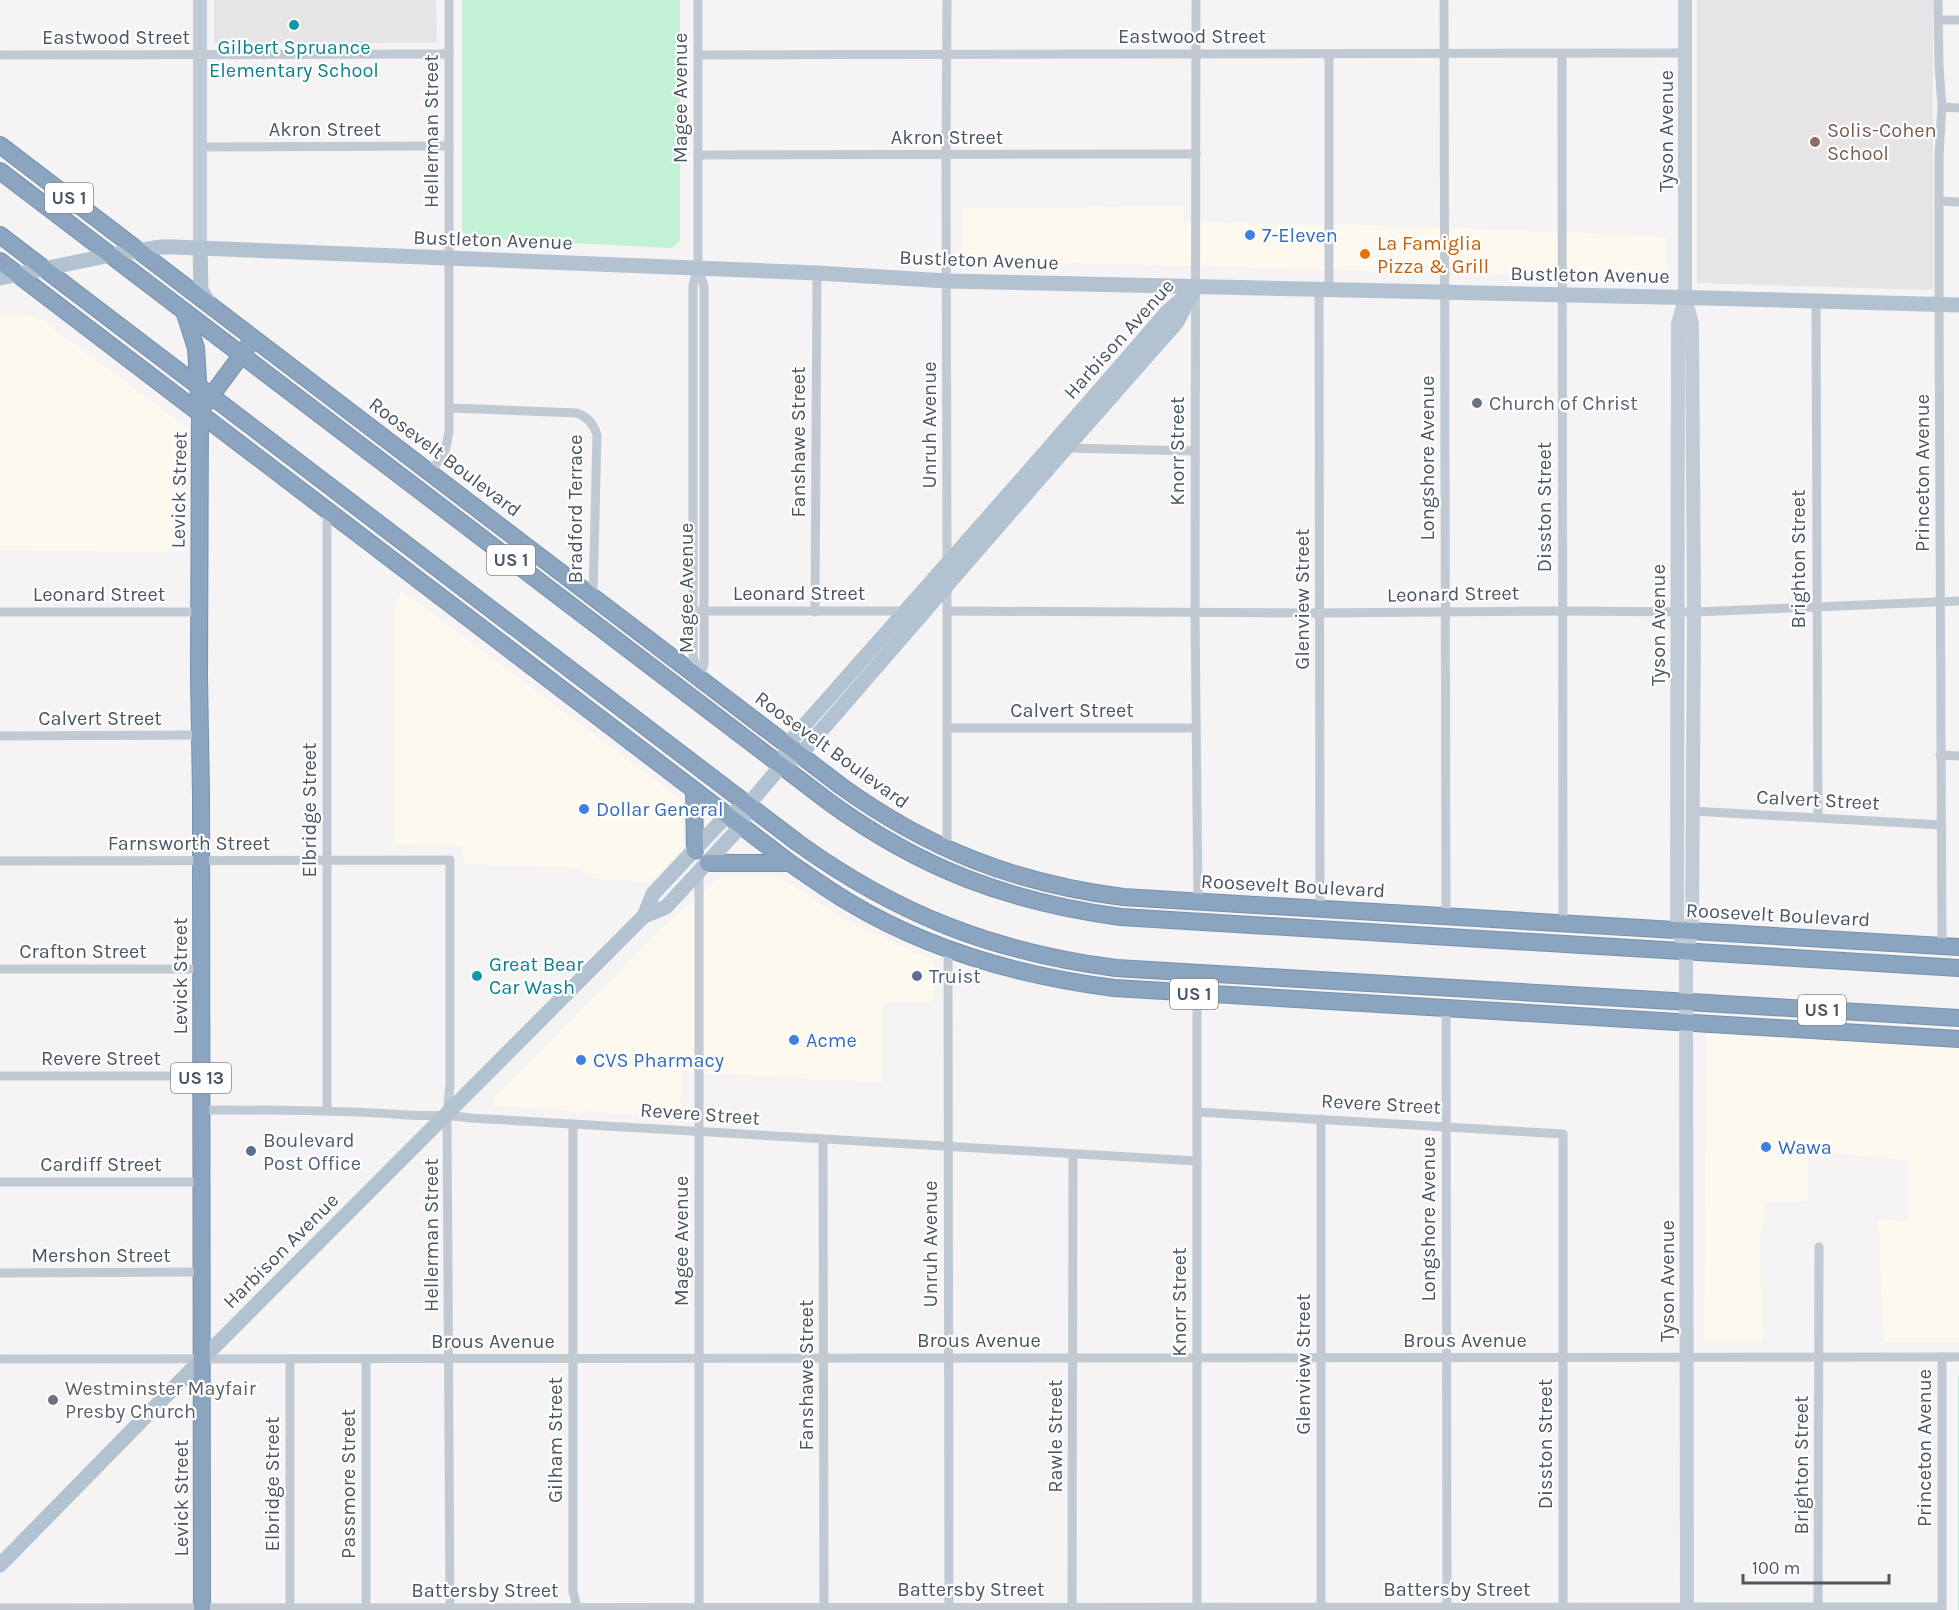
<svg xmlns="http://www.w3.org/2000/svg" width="1959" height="1610" font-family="Karla,sans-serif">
	<rect width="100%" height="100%" fill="#f5f3f3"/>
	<g fill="#fdf9ef">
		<path d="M1184,206V222L1432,227L1666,237V278L962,260V209Z"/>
		<path d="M0,314L31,316L42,320L186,427L185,551L0,550Z"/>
		<path d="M402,591L683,801V844L681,850L650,882L593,878L579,868L463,864L462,846L394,844V607Z"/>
		<path d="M723,875H776L841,917L933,961V1002H882V1082L682,1072L681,1117L494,1106L493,1099L662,928Z"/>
		<path d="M1707,1033L1850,1038L1959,1046V1342H1884L1878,1220L1909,1221V1160L1812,1151L1808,1157V1201L1765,1202L1760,1240L1763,1342L1704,1341Z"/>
	</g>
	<g fill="#e6e4e5">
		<path d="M214,0H436L437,43H214Z"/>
		<path d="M1697,0H1933V290L1697,283Z"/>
	</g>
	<g fill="#c3f1d5">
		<path d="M462,0H680V241L672,248L470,238L462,231Z"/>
		<rect x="1958" y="1376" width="1" height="234"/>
	</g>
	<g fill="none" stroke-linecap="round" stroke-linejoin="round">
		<g stroke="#7690ad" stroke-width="18">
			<g id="highway">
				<path d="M0,145L841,786C930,850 1015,883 1123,897L1959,947"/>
				<path d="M0,171L829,802C921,869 1009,902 1121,917L1959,968"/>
				<path d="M0,235L798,843C898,915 994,952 1116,968L1959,1018"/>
				<path d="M0,261L790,863C809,876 827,889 847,901C928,950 1020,976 1114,988L1959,1039"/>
				<path d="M184,311L196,348L200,413L199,675L201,796L202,1610"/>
				<path d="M206,403L248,346"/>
				<path d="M694,790L695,851"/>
				<path d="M708,863H790"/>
			</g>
		</g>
		<g stroke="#c1cad2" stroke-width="9">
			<path d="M698,0V268L704,286V665L699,678"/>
			<path d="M947,0L946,156L947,565"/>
			<path d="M1196,0L1195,612L1198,902"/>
			<path d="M1444,0L1446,916"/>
			<path d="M1938,0L1939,66L1942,107L1939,155V305L1942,946"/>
			<path d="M1939,20H1959"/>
			<path d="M1329,54V290"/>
			<path d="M1562,54L1563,923"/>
			<path d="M0,55L449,54"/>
			<path d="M699,55L1685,53"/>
			<path d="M1942,107L1959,108"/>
			<path d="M200,147L449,146"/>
			<path d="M698,155L1196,154"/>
			<path d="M1939,201L1959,202"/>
			<path d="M1319,290L1320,909"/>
			<path d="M1816,301L1818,818"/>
			<path d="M450,408L577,413C588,417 594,424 597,435L593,597"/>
			<path d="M1064,448L1195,451"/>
			<path d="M430,472L445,452L449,432V0"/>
			<path d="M327,510V1110"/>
			<path d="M699,611H905"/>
			<path d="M947,611L1320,613L1562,611L1694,612L1959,601"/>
			<path d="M0,612H199"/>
			<path d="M815,612L817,273"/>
			<path d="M698,675L693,656V285L698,268"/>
			<path d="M947,728H1196"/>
			<path d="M0,736L199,735"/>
			<path d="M1940,755L1959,756"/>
			<path d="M1692,811L1942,825"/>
			<path d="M947,849V584"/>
			<path d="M0,861L450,860V1085L447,1115L450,1610"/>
			<path d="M699,873V1610"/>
			<path d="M948,949L949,1610"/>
			<path d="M0,969H201"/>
			<path d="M1197,994V1610"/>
			<path d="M1446,1009L1447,1610"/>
			<path d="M0,1076H201"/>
			<path d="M201,1110C270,1110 339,1110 407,1115C429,1116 450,1115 471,1118L1197,1161"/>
			<path d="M1197,1112L1563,1134V1610"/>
			<path d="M1321,1119V1610"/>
			<path d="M573,1124V1592L578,1610"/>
			<path d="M823,1139L824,1610"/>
			<path d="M0,1182H202"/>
			<path d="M0,1273L202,1272"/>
			<path d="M1942,1357V1610"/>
			<path d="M0,1359L1959,1357"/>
			<path d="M366,1359V1608"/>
			<path d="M0,1608L1942,1607"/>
			<path d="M290,1608V1359"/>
			<path d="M1072,1610L1073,1154"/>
			<path d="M1818,1610L1819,1247"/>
		</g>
		<g stroke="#c1cbd6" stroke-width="14">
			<path d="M200,0V248"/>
			<path d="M1685,0V297L1692,324L1694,612L1692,931L1686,951L1687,1610"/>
			<path d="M1681,939L1677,930L1678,324L1685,299"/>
		</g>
		<g stroke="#b3c2d1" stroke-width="15">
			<path d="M200,248L201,290L210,305"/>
			<path d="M0,278L111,255L161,247H173L817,273L947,281L1705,298L1959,305"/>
			<path d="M785,755L787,745C914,601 1042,458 1167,312L1189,293"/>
			<path d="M644,916L666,907L741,826L744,816"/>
			<path d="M0,1565L201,1360L644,916L653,894L727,815L748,805L781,766L800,755L1066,448L1177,322L1195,287"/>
		</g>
		<use href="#highway" stroke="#8ba5c1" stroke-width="16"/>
	</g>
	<g fill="#0f9aa8" stroke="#fff" stroke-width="2">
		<circle cx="294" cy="25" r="6"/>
		<circle cx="477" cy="976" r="6"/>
	</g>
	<circle fill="#8d6e63" stroke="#fff" stroke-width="2" cx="1815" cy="142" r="6"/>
	<g fill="#3f7fe0" stroke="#fff" stroke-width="2">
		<circle cx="1250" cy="235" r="6"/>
		<circle cx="584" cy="809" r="6"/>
		<circle cx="794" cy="1040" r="6"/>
		<circle cx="581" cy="1060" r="6"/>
		<circle cx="1766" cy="1147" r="6"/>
	</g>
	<circle fill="#e8710a" stroke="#fff" stroke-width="2" cx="1365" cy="254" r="6"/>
	<g fill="#6b7280" stroke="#fff" stroke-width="2">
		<circle cx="1477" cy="403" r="6"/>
		<circle cx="53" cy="1400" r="6"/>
	</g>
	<g fill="#5c6f8a" stroke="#fff" stroke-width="2">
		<circle cx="917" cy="976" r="6"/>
		<circle cx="251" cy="1151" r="6"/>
	</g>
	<g text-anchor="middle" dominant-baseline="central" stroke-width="4.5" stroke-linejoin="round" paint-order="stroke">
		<g fill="#fff" stroke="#808990" stroke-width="1.5">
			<rect x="45" y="183" width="48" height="30" rx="4.5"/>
			<rect x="487" y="545" width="48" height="30" rx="4.5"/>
			<rect x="1170" y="979" width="48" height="30" rx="4.5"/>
			<rect x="1798" y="995" width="48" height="30" rx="4.5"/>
			<rect x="171" y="1063" width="60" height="30" rx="4.5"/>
		</g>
		<g font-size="18" font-weight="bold" fill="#4a5661">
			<text x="69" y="198">US 1</text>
			<text x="511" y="560">US 1</text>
			<text x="1194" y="994">US 1</text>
			<text x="1822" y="1010">US 1</text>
			<text x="201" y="1078">US 13</text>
		</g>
		<g font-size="20" fill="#4a5661" stroke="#fff">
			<text x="1192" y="36">Eastwood Street</text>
			<text x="116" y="37">Eastwood Street</text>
			<text transform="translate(680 98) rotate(-90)">Magee Avenue</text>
			<text x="325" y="129">Akron Street</text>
			<text transform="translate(431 131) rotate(-90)">Hellerman Street</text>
			<text transform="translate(1666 131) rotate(-90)">Tyson Avenue</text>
			<text x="947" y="137">Akron Street</text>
			<text transform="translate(493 240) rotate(2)">Bustleton Avenue</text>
			<text transform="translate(979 260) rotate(2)">Bustleton Avenue</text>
			<text transform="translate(1590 275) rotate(1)">Bustleton Avenue</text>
			<text transform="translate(1119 339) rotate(-48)">Harbison Avenue</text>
			<text transform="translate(929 425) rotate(-90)">Unruh Avenue</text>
			<text transform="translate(798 442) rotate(-90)">Fanshawe Street</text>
			<text transform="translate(1177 451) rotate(-90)">Knorr Street</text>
			<text transform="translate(445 457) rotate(37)">Roosevelt Boulevard</text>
			<text transform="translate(1427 458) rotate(-90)">Longshore Avenue</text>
			<text transform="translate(1922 473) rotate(-90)">Princeton Avenue</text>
			<text transform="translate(179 490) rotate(-89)">Levick Street</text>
			<text transform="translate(1544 507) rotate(-90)">Disston Street</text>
			<text transform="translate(575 509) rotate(-90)">Bradford Terrace</text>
			<text transform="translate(1798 559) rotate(-90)">Brighton Street</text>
			<text transform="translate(686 588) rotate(-90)">Magee Avenue</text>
			<text x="799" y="593">Leonard Street</text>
			<text x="99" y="594">Leonard Street</text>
			<text transform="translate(1453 594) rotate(-1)">Leonard Street</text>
			<text transform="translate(1302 599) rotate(-90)">Glenview Street</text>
			<text transform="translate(1658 625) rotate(-90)">Tyson Avenue</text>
			<text x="1072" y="710">Calvert Street</text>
			<text x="100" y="718">Calvert Street</text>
			<text transform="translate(832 750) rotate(36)">Roosevelt Boulevard</text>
			<text transform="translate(1818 800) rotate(3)">Calvert Street</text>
			<text transform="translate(309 810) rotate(-90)">Elbridge Street</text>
			<text x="189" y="843">Farnsworth Street</text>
			<text transform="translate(1293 886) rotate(3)">Roosevelt Boulevard</text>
			<text transform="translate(1778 915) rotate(3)">Roosevelt Boulevard</text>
			<text x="83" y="951">Crafton Street</text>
			<text transform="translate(180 976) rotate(-90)">Levick Street</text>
			<text x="101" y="1058">Revere Street</text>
			<text transform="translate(1381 1104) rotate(3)">Revere Street</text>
			<text transform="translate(700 1114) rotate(4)">Revere Street</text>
			<text x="101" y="1164">Cardiff Street</text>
			<text transform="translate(1428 1219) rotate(-90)">Longshore Avenue</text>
			<text transform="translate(431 1235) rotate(-90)">Hellerman Street</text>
			<text transform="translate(681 1241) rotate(-90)">Magee Avenue</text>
			<text transform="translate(930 1244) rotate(-90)">Unruh Avenue</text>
			<text transform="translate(281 1251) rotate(-45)">Harbison Avenue</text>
			<text x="101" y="1255">Mershon Street</text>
			<text transform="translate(1667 1281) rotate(-90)">Tyson Avenue</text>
			<text transform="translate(1179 1302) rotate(-90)">Knorr Street</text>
			<text x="979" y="1340">Brous Avenue</text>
			<text x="1465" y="1340">Brous Avenue</text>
			<text x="493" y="1341">Brous Avenue</text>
			<text transform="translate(1303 1364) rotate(-90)">Glenview Street</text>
			<text transform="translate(806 1375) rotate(-90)">Fanshawe Street</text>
			<text transform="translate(1055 1436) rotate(-90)">Rawle Street</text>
			<text transform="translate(555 1440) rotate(-90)">Gilham Street</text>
			<text transform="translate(1545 1444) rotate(-90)">Disston Street</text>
			<text transform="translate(1924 1448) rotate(-90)">Princeton Avenue</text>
			<text transform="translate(1801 1465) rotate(-90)">Brighton Street</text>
			<text transform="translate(272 1484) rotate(-90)">Elbridge Street</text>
			<text transform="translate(348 1484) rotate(-90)">Passmore Street</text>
			<text transform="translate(181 1498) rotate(-90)">Levick Street</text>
			<text x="971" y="1589">Battersby Street</text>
			<text x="1457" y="1589">Battersby Street</text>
			<text x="485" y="1590">Battersby Street</text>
		</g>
		<g font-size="20" fill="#0d838f" stroke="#fff">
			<text x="294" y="47">Gilbert Spruance<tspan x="294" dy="23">Elementary School</tspan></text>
			<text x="489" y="964" text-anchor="start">Great Bear<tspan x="489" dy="23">Car Wash</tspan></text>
		</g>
		<g font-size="20" fill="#785e54" stroke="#fff" text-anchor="start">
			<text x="1827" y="130">Solis-Cohen<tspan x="1827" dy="23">School</tspan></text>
		</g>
		<g font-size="20" fill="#366cbe" stroke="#fff" text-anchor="start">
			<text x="1262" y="235">7-Eleven</text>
			<text x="596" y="809">Dollar General</text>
			<text x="806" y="1040">Acme</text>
			<text x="593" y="1060">CVS Pharmacy</text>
			<text x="1778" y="1147">Wawa</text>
		</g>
		<g font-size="20" fill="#c56008" stroke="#fff" text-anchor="start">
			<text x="1377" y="243">La Famiglia<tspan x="1377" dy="23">Pizza &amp; Grill</tspan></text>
		</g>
		<g font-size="20" fill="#5b616d" stroke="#fff" text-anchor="start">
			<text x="1489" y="403">Church of Christ</text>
			<text x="65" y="1388">Westminster Mayfair<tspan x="65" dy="23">Presby Church</tspan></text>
		</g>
		<g font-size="20" fill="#4e5e75" stroke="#fff" text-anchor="start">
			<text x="929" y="976">Truist</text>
			<text x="263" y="1140">Boulevard<tspan x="263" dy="23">Post Office</tspan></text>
		</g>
	</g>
	<path d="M1743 1574v9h146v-9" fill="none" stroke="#4a5661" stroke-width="3"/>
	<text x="1752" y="1574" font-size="18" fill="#4a5661" stroke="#ffffff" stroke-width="4.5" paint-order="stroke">100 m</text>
</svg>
